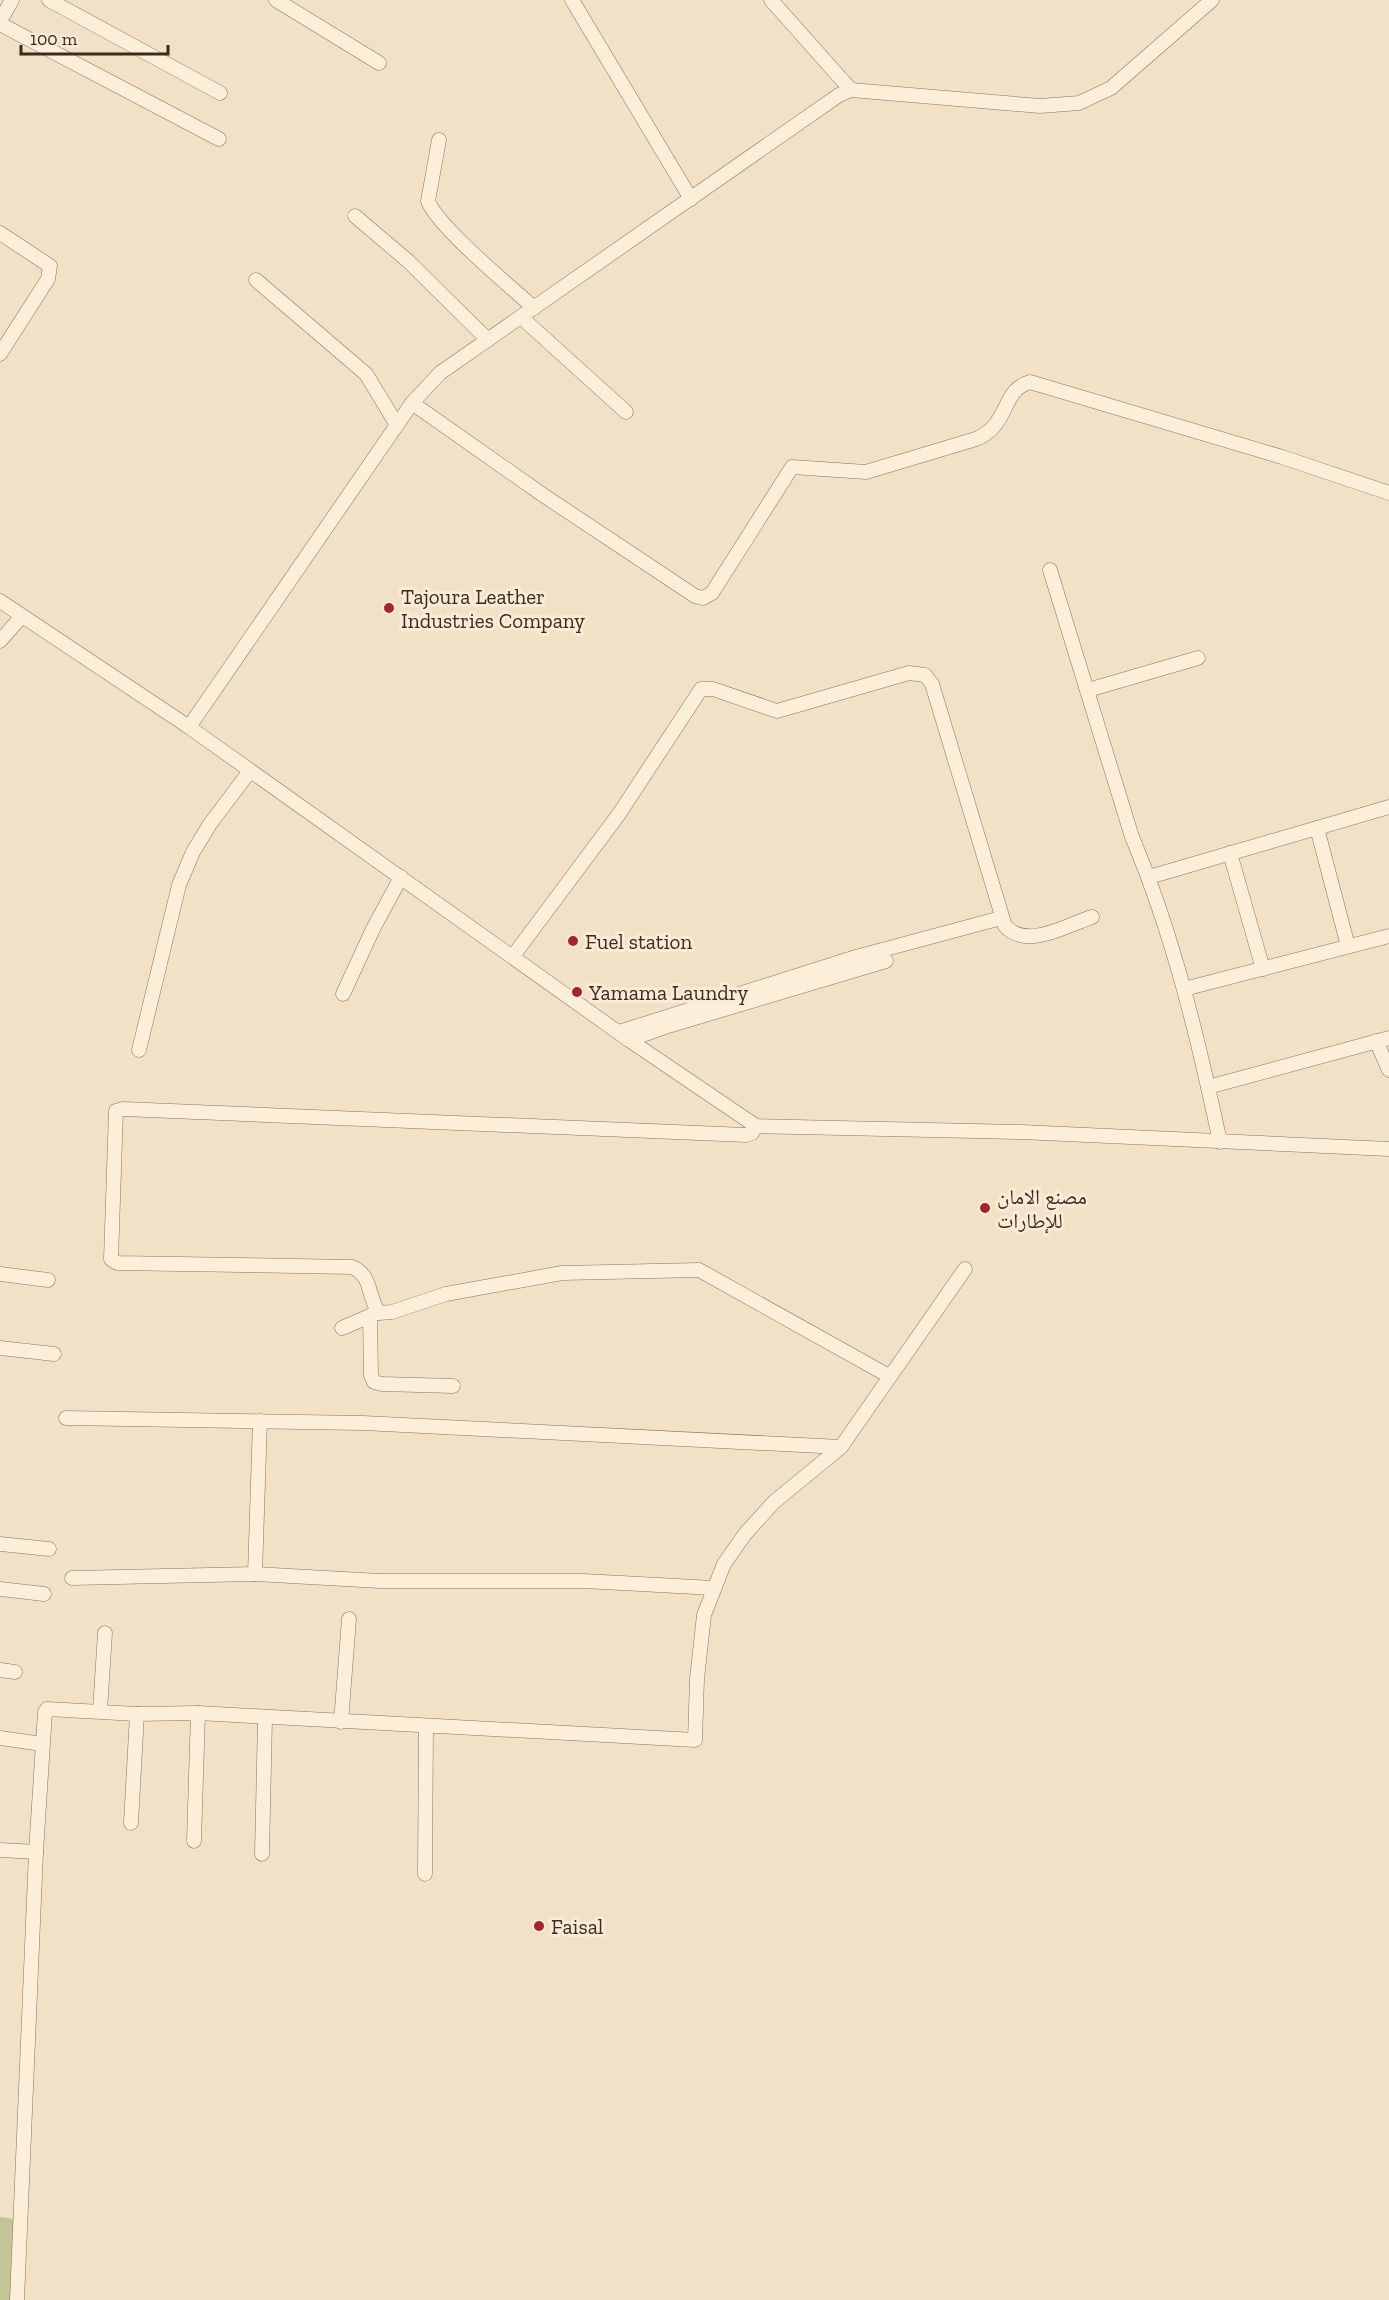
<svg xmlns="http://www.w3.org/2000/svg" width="1389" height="2300" font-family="'Zilla Slab','Noto Naskh Arabic',serif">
	<rect width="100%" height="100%" fill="#f1e1c6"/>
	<path fill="#c3c598" d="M0,2217L15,2219L10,2300H0Z"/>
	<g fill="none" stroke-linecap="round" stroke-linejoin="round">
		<g stroke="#8e725a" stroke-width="15">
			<g id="minor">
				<path d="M49,0L220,93"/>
				<path d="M276,0L379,63"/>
				<path d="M572,0L691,199"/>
				<path d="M771,0L851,90"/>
				<path d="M0,21L12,0"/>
				<path d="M0,24L219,139"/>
				<path d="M439,140L428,201C438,227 510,286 534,308"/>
				<path d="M355,216L408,261L488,340"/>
				<path d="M0,233L50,266L48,279L0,354"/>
				<path d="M256,280L366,374L397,425"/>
				<path d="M521,317L626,412"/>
				<path d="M412,403L543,495L695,596L703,598L712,593L792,467L866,472L976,439C1010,425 1001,390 1030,382L1282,457L1389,493"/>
				<path d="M1050,570L1132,837C1173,934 1198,1038 1220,1142"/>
				<path d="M0,601L189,727L629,1040L756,1126L1021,1132L1389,1149"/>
				<path d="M0,641L22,616"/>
				<path d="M1088,690L1198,658"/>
				<path d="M189,727L412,403L440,373L839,95L851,90L1040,106L1079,103L1111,88L1212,0"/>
				<path d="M1317,828L1348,946"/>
				<path d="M1230,853L1263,969"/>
				<path d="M1149,877L1389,807"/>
				<path d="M513,956L619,814L701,689H713L777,711L909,673L925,675L932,684L1005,926C1027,950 1067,925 1092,917"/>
				<path d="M1184,989L1389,936"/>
				<path d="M343,994L373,929L401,877"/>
				<path d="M619,1032L856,957L1001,918"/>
				<path d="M629,1040L668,1026L886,961"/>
				<path d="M1376,1041L1389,1070"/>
				<path d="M139,1050L179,885L193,852L210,824L250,771"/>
				<path d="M1208,1087L1389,1038"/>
				<path d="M756,1126L752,1133L746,1135L123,1109L116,1111L111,1259L117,1263L352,1267C373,1276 367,1296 379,1313L392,1312L446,1294L562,1273L699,1270L889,1376"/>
				<path d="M0,1274L48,1280"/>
				<path d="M370,1316L371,1375L374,1382L382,1384L453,1386"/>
				<path d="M342,1328L377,1313"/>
				<path d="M0,1348L54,1354"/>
				<path d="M66,1418L363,1423L841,1447"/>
				<path d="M0,1544L49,1549"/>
				<path d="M255,1574L260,1421"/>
				<path d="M72,1578L255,1574L380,1581H584L714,1588"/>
				<path d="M0,1589L44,1594"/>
				<path d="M0,1670L15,1672"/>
				<path d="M100,1710L105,1633"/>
				<path d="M341,1722L349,1619"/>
				<path d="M0,1738L42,1744"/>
				<path d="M131,1823L137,1714"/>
				<path d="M194,1841L198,1713"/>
				<path d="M0,1850L36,1852"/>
				<path d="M262,1854L265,1719"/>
				<path d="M425,1874L426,1726"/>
				<path d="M17,2300L36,1852L45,1712L47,1709L137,1714L198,1713L695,1740L697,1679L704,1615L724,1564L745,1534L774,1502L841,1447L965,1269"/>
			</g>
		</g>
		<use href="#minor" stroke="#fbefda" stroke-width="14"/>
	</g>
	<g fill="#a2252f" stroke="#f8ecd6" stroke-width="2">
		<circle cx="389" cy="608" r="6"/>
		<circle cx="573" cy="941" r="6"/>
		<circle cx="577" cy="992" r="6"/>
		<circle cx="985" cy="1208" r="6"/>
		<circle cx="539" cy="1926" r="6"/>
	</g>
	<g text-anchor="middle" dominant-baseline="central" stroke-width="6" stroke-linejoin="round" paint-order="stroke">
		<g font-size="21" fill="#3d2b1e" stroke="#f8ecd6" text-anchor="start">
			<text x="401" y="596">Tajoura Leather<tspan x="401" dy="24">Industries Company</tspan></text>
			<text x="585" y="941">Fuel station</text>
			<text x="589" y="992">Yamama Laundry</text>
			<text x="997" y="1196">مصنع الامان<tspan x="997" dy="24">للإطارات</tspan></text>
			<text x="551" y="1926">Faisal</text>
		</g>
	</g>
	<path d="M21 45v9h147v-9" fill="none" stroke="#3d2b1e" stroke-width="3"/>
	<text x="30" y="45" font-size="18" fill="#3d2b1e" stroke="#f8ecd6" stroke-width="4.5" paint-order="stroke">100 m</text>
</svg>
